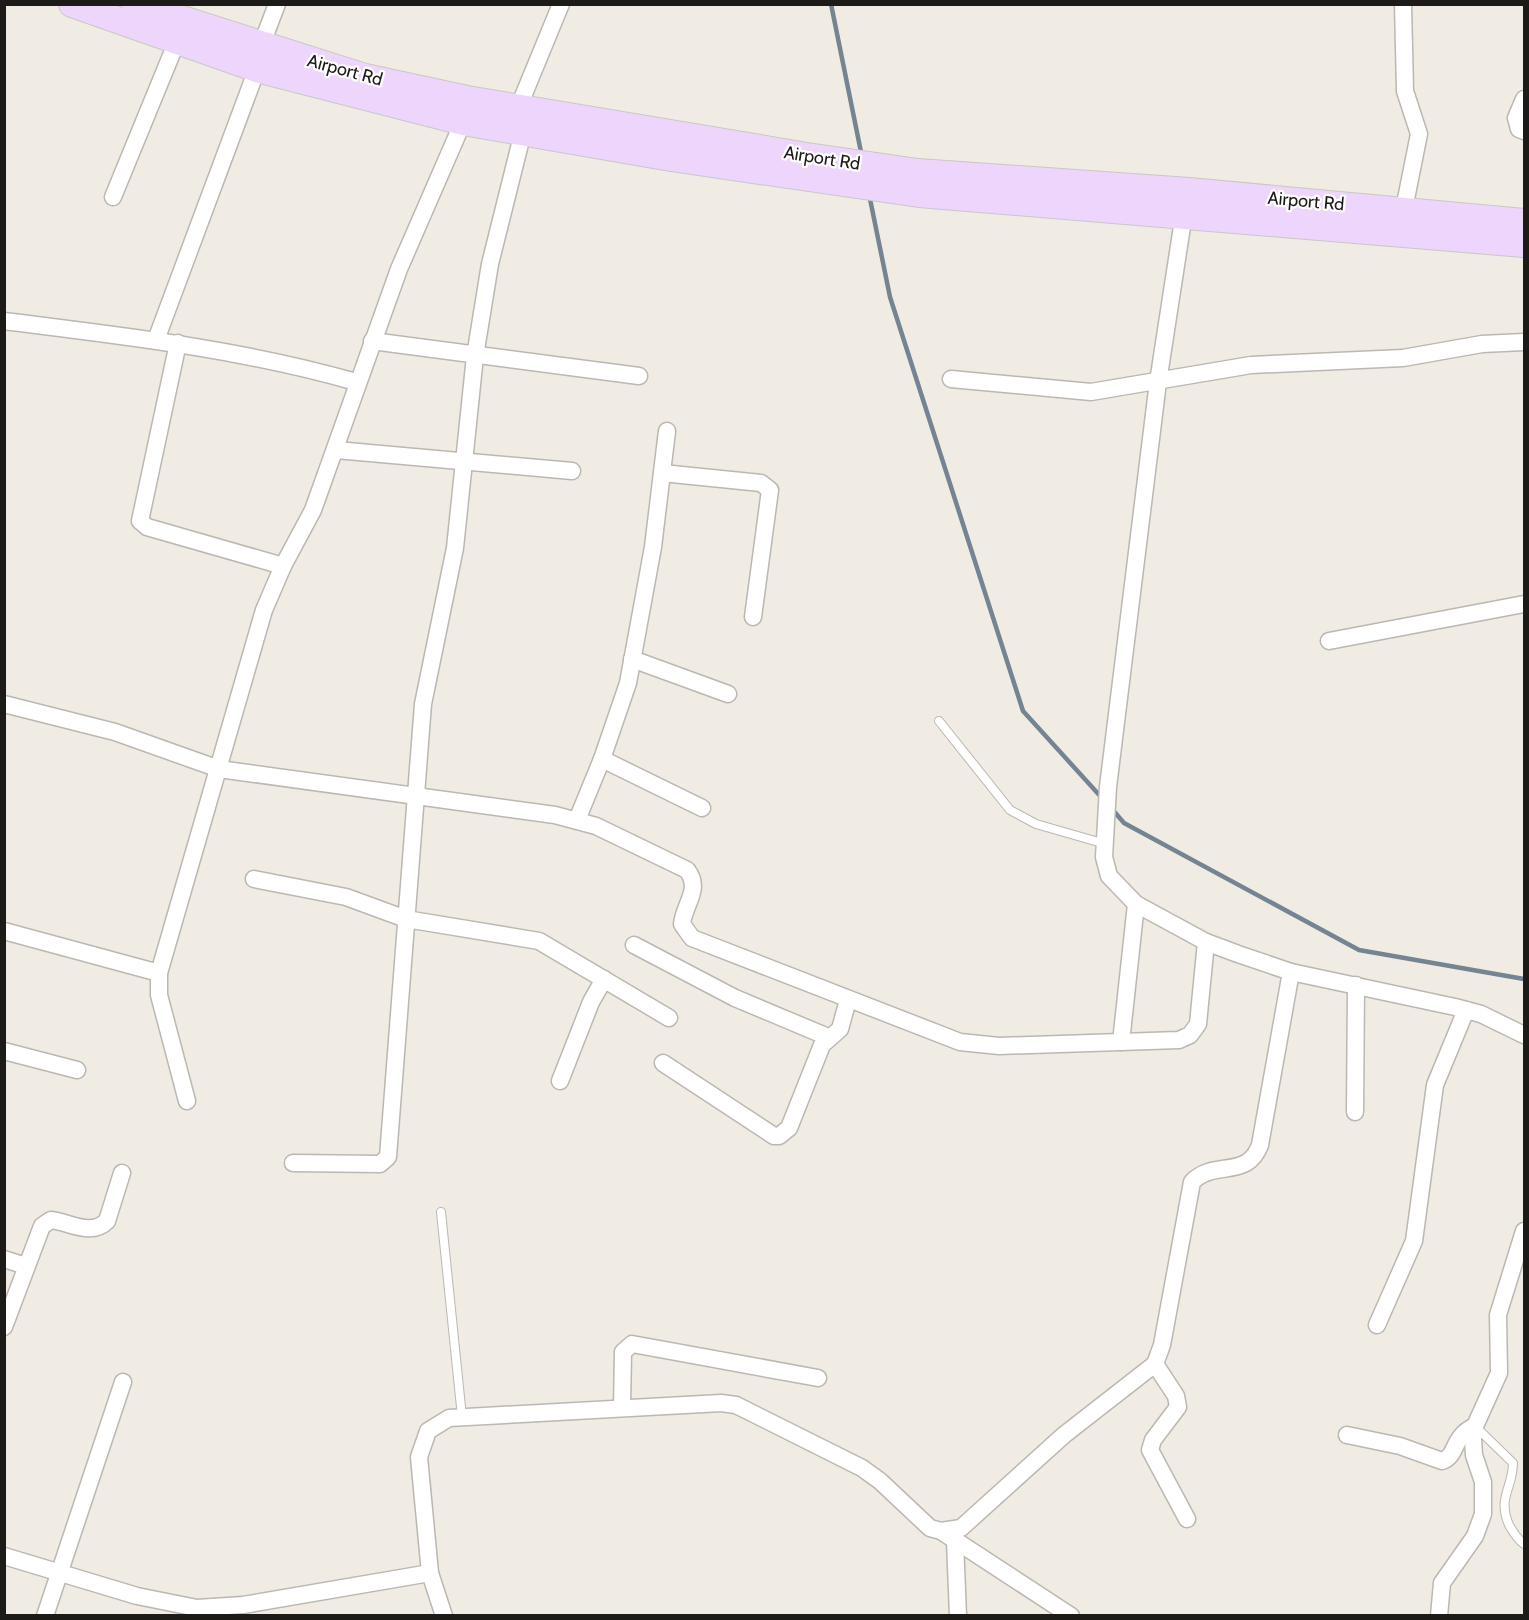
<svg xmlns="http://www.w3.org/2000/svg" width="1529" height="1620" font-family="Cabin,sans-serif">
	<rect width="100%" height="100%" fill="#f0ebe3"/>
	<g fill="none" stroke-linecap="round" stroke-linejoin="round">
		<g stroke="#748492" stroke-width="4.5">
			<path d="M831,4L862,157"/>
			<path d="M869,194L890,297L1023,711L1102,798"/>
			<path d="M1112,809L1124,823L1359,950L1524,979"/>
		</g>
		<g stroke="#bcb7b0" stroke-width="10">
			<g id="service">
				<path d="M939,721L1010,810L1036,824L1102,843"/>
				<path d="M441,1212L462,1417"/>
				<path d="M1476,1427L1513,1463C1513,1488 1497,1497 1509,1525C1513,1532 1517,1539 1524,1544"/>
			</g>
		</g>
		<g stroke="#bcb7b0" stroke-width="19">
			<g id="minor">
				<path d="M1403,4L1405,91L1419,134L1404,209"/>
				<path d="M261,46L277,4"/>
				<path d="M1524,99L1516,118L1519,129L1524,131"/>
				<path d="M519,106L561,4"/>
				<path d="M113,197L177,41"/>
				<path d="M1185,207L1158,382L1108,787L1104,857L1109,876L1136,904L1206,942L1238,954L1291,972L1455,1007L1481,1014L1524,1035"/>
				<path d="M4,321C123,336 241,349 356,382"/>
				<path d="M156,340L257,69"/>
				<path d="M372,341L639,376"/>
				<path d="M178,343L140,521L147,527L283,566"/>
				<path d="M951,379L1091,392L1251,365L1403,358L1482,344L1524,342"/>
				<path d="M336,450L572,471"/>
				<path d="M662,473L761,483L770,490L753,617"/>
				<path d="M1329,641L1524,604"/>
				<path d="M632,659L728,694"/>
				<path d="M4,704L115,732L219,769L555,815L596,826L687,870C702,889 684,904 682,924L692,938L960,1042L999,1046L1179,1040L1190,1035L1198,1024L1206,942"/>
				<path d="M602,759L702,808"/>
				<path d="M577,820L602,759L628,683L653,547L667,431"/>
				<path d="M254,879L346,897L406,919L539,941L669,1018"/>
				<path d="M4,931L159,973"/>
				<path d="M634,945L735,998L828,1037"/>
				<path d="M1121,1042L1136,904"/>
				<path d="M4,1051L77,1070"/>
				<path d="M663,1063L774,1136H779L789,1128L822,1045L840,1029L848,1000"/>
				<path d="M560,1081L591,1002L604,979"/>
				<path d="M187,1101L159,995V973L264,610L283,566L313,510L399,269L463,122"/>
				<path d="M1355,1112L1356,985"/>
				<path d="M293,1163L380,1164L388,1157L423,704L455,548L475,356L490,264L523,132"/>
				<path d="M4,1259L26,1266"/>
				<path d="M1377,1325L1414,1241L1435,1085L1466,1010"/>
				<path d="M4,1327L42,1226L51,1220C70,1222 91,1237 107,1221L122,1173"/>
				<path d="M1155,1364L1176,1396L1178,1407L1153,1440L1150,1450L1187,1519"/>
				<path d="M622,1408L623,1352L632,1344L818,1378"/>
				<path d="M1347,1435L1400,1446L1442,1461C1458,1456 1451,1437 1475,1426"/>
				<path d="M941,1531L1071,1616"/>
				<path d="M955,1541L958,1616"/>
				<path d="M4,1556L137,1596L197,1608L243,1605L430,1573"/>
				<path d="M45,1616L123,1382"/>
				<path d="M444,1616L430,1573L419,1457L428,1431L449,1418L721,1403L736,1405L862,1468L880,1481L930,1528L941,1531L961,1528L1064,1435L1155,1364L1162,1345L1192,1182C1214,1159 1247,1180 1260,1145L1291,972"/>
				<path d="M1439,1616L1442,1583L1475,1536L1483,1514V1482L1474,1455L1473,1439L1475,1426L1499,1373L1498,1315L1524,1231"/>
			</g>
		</g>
		<g stroke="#c9c8c8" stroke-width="28">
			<g id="primary">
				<path d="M72,4L257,69L463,122L671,158L919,194L1524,244"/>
				<path d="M135,4L365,77L467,99L807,156L918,172L1189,191L1524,222"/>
			</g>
		</g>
		<use href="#service" stroke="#fff" stroke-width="8"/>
		<use href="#minor" stroke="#fff" stroke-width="16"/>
		<use href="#primary" stroke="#edd5fb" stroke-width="26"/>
	</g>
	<g text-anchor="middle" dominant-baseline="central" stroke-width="4.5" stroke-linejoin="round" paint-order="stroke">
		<g font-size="18" fill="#1c1b18" stroke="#fff">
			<text transform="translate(345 70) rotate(15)">Airport Rd</text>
			<text transform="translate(822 158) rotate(9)">Airport Rd</text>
			<text transform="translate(1306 201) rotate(5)">Airport Rd</text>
		</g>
	</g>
	<rect width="1529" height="1620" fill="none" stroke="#1c1b18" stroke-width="12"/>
</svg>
